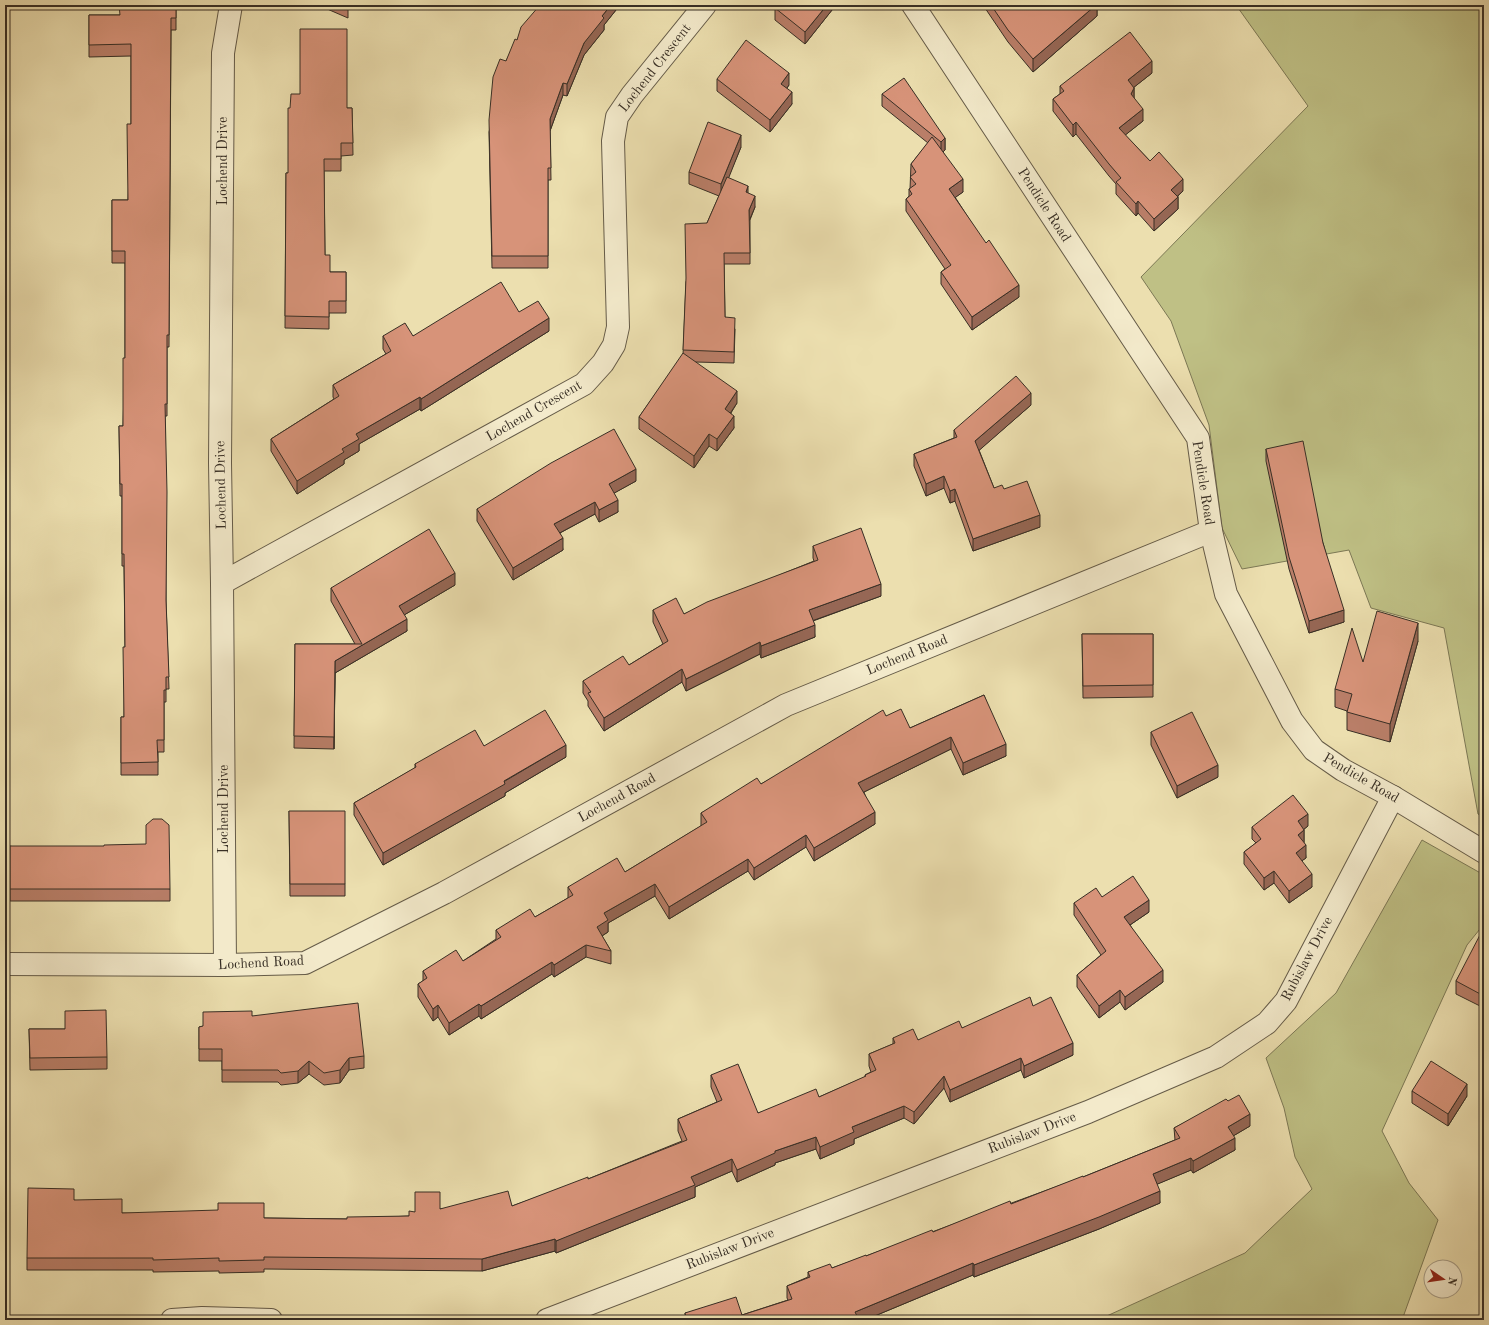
<svg xmlns="http://www.w3.org/2000/svg" width="1489" height="1325" font-family="'Old Standard TT',serif">
	<rect width="100%" height="100%" fill="#ecdfaf"/>
	<filter id="stains"><feTurbulence type="fractalNoise" baseFrequency=".005" numOctaves="4"/><feColorMatrix values="0 0 0 0 .2 0 0 0 0 .09 0 0 0 0 .02 0 0 0 .5 -.17"/></filter>
	<radialGradient id="worn" r=".72"><stop offset=".6" stop-color="#630" stop-opacity="0"/><stop offset="1" stop-color="#630" stop-opacity=".3"/></radialGradient>
	<g fill="#bfc085" stroke="#7c7855">
		<path d="M1236,5H1484V817L1478,814L1444,628L1371,608L1349,550L1242,569L1222,528L1209,425L1171,321L1141,277L1308,106Z"/>
		<path d="M1422,840L1484,875V924L1467,945L1382,1131L1409,1183L1438,1220L1402,1320H1098L1245,1253L1312,1189L1295,1157L1284,1108L1266,1058L1336,993Z"/>
	</g>
	<g fill="none" stroke-linecap="round" stroke-linejoin="round">
		<g stroke="#655b48" stroke-width="24">
			<g id="minor">
				<path d="M913,5L1198,438L1211,531L1226,594L1292,721L1314,750L1343,770L1393,797L1484,852"/>
				<path d="M222,583L584,384L603,363L614,345L618,327L613,141L617,117L632,95L705,5"/>
				<path d="M5,964L225,965L305,963L444,893L786,705L1211,531"/>
				<path d="M225,965L222,583L220,463L223,53L231,5"/>
				<path d="M172,1320L202,1318L271,1320"/>
				<path d="M547,1320L1088,1112L1216,1057L1267,1023L1286,1001L1393,797"/>
			</g>
		</g>
		<use href="#minor" stroke="#f3eacb" stroke-width="22"/>
	</g>
	<g fill="#b97e68" stroke="#382f25">
		<path d="M176,5V30H171L169,347H167V416H165L166,602L169,689H166V702H164V752H158V775H121V717H124L125,647L124,566H122V496H120L119,426H123L125,358V263H112V200H128L131,124V56L89,57V15H119Z"/>
		<path d="M318,5H348V18Z"/>
		<path d="M376,5H385L383,8Z"/>
		<path d="M540,5H620L604,25V30L584,55L567,96L563,95L550,131L551,180H548V268H492L489,132L506,61L517,40Z"/>
		<path d="M777,5H836L805,44L775,20V8Z"/>
		<path d="M983,5H1097V16L1033,72L1008,42Z"/>
		<path d="M1152,73L1134,87V98L1143,121L1125,135L1150,161L1183,191L1178,196V209L1154,231L1138,213L1136,216L1116,194V184L1109,176L1076,134L1073,137L1053,111V99L1060,94V86Z"/>
		<path d="M717,79L789,85L787,88L792,104L770,132L717,91Z"/>
		<path d="M882,94L945,138V150L943,152L963,192L955,197L1019,297L972,330L941,284V272L945,269L906,211V199L909,196V189H910L911,164L928,143L882,106Z"/>
		<path d="M347,108H352L353,155L341,156V171H324L325,255L330,272H346V313H329V329L285,328L286,173H288Z"/>
		<path d="M741,147L728,178L748,193L755,207L750,220V264H724L725,317L735,329L734,363L695,362L737,403L731,413L734,428L717,451L709,446L694,468L639,429V417L683,355L686,282L707,223L719,196L689,184V172Z"/>
		<path d="M519,312L549,331L421,411L420,409L359,444V451L344,460V464L297,494L271,451V439L334,399L333,397V385L386,354L383,349V336H413Z"/>
		<path d="M1031,405L979,450L994,488L1004,489L1040,527L973,551L955,501L950,503L944,488L926,496L914,466V454L954,438V430Z"/>
		<path d="M1266,449L1323,543L1344,622L1309,633L1289,569L1266,461Z"/>
		<path d="M636,481L614,493L618,512L599,522L595,514L560,533L563,550L513,580L477,521V509Z"/>
		<path d="M813,546L881,596L813,621L815,637L761,658L760,654L686,691L682,682L604,731L588,706V701L583,693V681L629,665L663,644L653,622V610L684,614L814,561L813,558Z"/>
		<path d="M455,585L404,615L407,631L335,673L334,749L294,748L295,644H355L331,601V588Z"/>
		<path d="M1082,634H1153V697L1083,698Z"/>
		<path d="M1418,641L1390,742L1347,730V711L1335,707V689L1363,662Z"/>
		<path d="M984,695L1006,756L963,775L951,749L864,792L875,824L814,861L806,847L754,880L748,871L669,919L655,896L608,923V932L602,936L611,951V964L586,957L554,977L552,974L481,1019L479,1016L449,1035L438,1017L433,1021L418,997V984L423,981V971L463,961L496,939V930L535,917L568,898V887L625,872L701,826V813L761,784L886,716L910,728Z"/>
		<path d="M1151,732L1218,777L1177,798L1151,745Z"/>
		<path d="M484,746L566,757L505,793V796L383,865L354,815V803L415,768V764Z"/>
		<path d="M289,811L345,884V896H290Z"/>
		<path d="M1308,826L1304,829V842L1306,858L1301,861L1312,887L1289,903L1274,883L1264,890L1244,864V852L1256,843L1252,839V827Z"/>
		<path d="M10,846L170,889V901H10Z"/>
		<path d="M1102,897L1149,912L1130,925L1163,982L1125,1010L1120,1002L1099,1018L1077,987V975L1101,955L1074,915V903Z"/>
		<path d="M1484,934V1008L1456,994V981Z"/>
		<path d="M1033,1006L1073,1055L1024,1078L1021,1070L950,1102L944,1088L914,1124L904,1118L854,1139V1144L820,1159L816,1149L775,1163V1165L737,1182L732,1171L695,1187V1197L556,1253L555,1251L482,1271L264,1269V1272L219,1273V1271L153,1272V1270H27V1258L74,1200L122,1213L264,1218L347,1219L409,1216L415,1212L440,1209L512,1206L588,1179L682,1141L678,1131V1119L717,1102L711,1087V1075L758,1113L819,1097L865,1077V1075L871,1072L869,1066V1054L893,1044V1038L918,1040L962,1028Z"/>
		<path d="M252,1016L364,1056V1068L349,1070L340,1083L324,1085L309,1074L298,1083L281,1085L278,1082H222V1061H199V1027Z"/>
		<path d="M29,1029H65L107,1057V1069L30,1070Z"/>
		<path d="M1412,1091L1467,1096L1448,1126L1412,1103Z"/>
		<path d="M1228,1101L1250,1126L1233,1136L1235,1150L1193,1173L1191,1170L1157,1184L1160,1203L1099,1229L974,1277L973,1275L865,1320H685V1313L742,1315L788,1300L787,1298V1286L808,1277V1272L832,1268L866,1256L1083,1177L1175,1140L1174,1128Z"/>
	</g>
	<g fill="#966755" stroke="#382f25">
		<path d="M611,5H620L604,25V30L584,55L567,96V84L584,43L602,16Z"/>
		<path d="M827,5H836L805,44V32Z"/>
		<path d="M1096,5H1097V16L1033,72V59Z"/>
		<path d="M1152,61V73L1128,92V80Z"/>
		<path d="M789,73V85L781,96V84Z"/>
		<path d="M563,83V95L550,131V119Z"/>
		<path d="M1134,88V100L1131,94Z"/>
		<path d="M792,92V104L770,132V120Z"/>
		<path d="M1143,109V121L1119,140V128Z"/>
		<path d="M1076,122V134L1073,137V125Z"/>
		<path d="M741,135V147L721,197V184Z"/>
		<path d="M945,138V150L941,154V142Z"/>
		<path d="M963,179V192L949,202V189Z"/>
		<path d="M1183,179V191L1171,202V190Z"/>
		<path d="M748,186V197L746,192Z"/>
		<path d="M755,196V207L749,221V210Z"/>
		<path d="M1178,197V209L1154,231V219Z"/>
		<path d="M1138,201V213L1136,216V204Z"/>
		<path d="M1019,285V297L972,330V317Z"/>
		<path d="M549,318V331L421,411V399Z"/>
		<path d="M737,391V403L725,421V409Z"/>
		<path d="M1031,393V405L975,454V441Z"/>
		<path d="M420,397V409L359,444V451L344,460V464L297,494V481L342,449L356,434Z"/>
		<path d="M734,416V428L717,451V439Z"/>
		<path d="M709,434V446L694,468V456Z"/>
		<path d="M636,469V481L609,496V484Z"/>
		<path d="M944,476V488L926,496V484Z"/>
		<path d="M955,489V501L950,503V491Z"/>
		<path d="M618,500V512L599,522V510Z"/>
		<path d="M595,502V514L554,536V524Z"/>
		<path d="M1040,515V527L973,551V539Z"/>
		<path d="M563,538V550L513,580V568Z"/>
		<path d="M455,573V585L399,618V606Z"/>
		<path d="M881,584V596L809,622V610Z"/>
		<path d="M1344,610V622L1309,633V621Z"/>
		<path d="M407,619V631L335,673L334,749L335,661Z"/>
		<path d="M1418,623V641L1390,742V724Z"/>
		<path d="M815,625V637L761,658V646Z"/>
		<path d="M760,642V654L686,691V679Z"/>
		<path d="M682,669V682L604,731V718Z"/>
		<path d="M951,737V749L858,795V783Z"/>
		<path d="M1006,744V756L963,775V763Z"/>
		<path d="M566,745V757L505,793V796L383,865V853Z"/>
		<path d="M1218,765V777L1177,798V786Z"/>
		<path d="M875,812V824L814,861V848Z"/>
		<path d="M1308,814V826L1298,834V821Z"/>
		<path d="M1304,830V842L1298,847V835Z"/>
		<path d="M806,835V847L754,880V868Z"/>
		<path d="M1306,845V858L1296,865V853Z"/>
		<path d="M748,859V871L669,919V907Z"/>
		<path d="M1274,871V883L1264,890V878Z"/>
		<path d="M1312,874V887L1289,903V891Z"/>
		<path d="M655,884V896L608,923V932L597,939V927L604,913Z"/>
		<path d="M1149,900V912L1124,929V917Z"/>
		<path d="M586,945V957L554,977V965Z"/>
		<path d="M552,962V974L481,1019V1006Z"/>
		<path d="M1163,970V982L1125,1010V997Z"/>
		<path d="M1120,990V1002L1099,1018V1006Z"/>
		<path d="M479,1004V1016L449,1035V1023Z"/>
		<path d="M438,1005V1017L433,1021V1009Z"/>
		<path d="M1073,1043V1055L1024,1078V1066Z"/>
		<path d="M349,1058V1070L340,1083V1070Z"/>
		<path d="M1021,1058V1070L950,1102V1090Z"/>
		<path d="M309,1061V1074L298,1083V1071Z"/>
		<path d="M944,1076V1088L914,1124V1112Z"/>
		<path d="M1467,1084V1096L1448,1126V1114Z"/>
		<path d="M904,1106V1118L854,1139V1144L820,1159V1147L852,1127Z"/>
		<path d="M1250,1114V1126L1228,1139V1127Z"/>
		<path d="M816,1137V1149L775,1163V1165L737,1182V1170L775,1151Z"/>
		<path d="M1235,1138V1150L1193,1173V1161Z"/>
		<path d="M1191,1158V1170L1153,1186V1174Z"/>
		<path d="M732,1159V1171L695,1187V1197L556,1253V1241L691,1177Z"/>
		<path d="M1160,1191V1203L1099,1229L974,1277V1265Z"/>
		<path d="M555,1239V1251L482,1271V1259Z"/>
		<path d="M8,1262V1274L5,1276V1264Z"/>
		<path d="M973,1263V1275L865,1320H847L855,1312Z"/>
	</g>
	<g fill="#d79379" stroke="#382f25">
		<path d="M119,5H176V18H171L169,335H167V404H165L167,492L166,600L169,677H166V690H164V740H157L158,762L121,763V717H124L123,647H125L124,554H122V484H120L119,426H123V358H125V251H112V200H128L127,124H131V44L89,45V15H120Z"/>
		<path d="M540,5H611L602,16L604,18L584,43L567,84L563,83L550,119L551,168H548V256H492L489,120L493,77L500,59L506,61L515,39L517,40L521,27Z"/>
		<path d="M777,5H827L805,32L775,8Z"/>
		<path d="M991,5H1096L1033,59L1008,30Z"/>
		<path d="M300,29H347V108H352L353,143H341V159H324L325,255H330V272H346V301H329V317L285,316L286,173H288V108H290L291,94H300Z"/>
		<path d="M1130,32L1152,61L1128,80L1134,88L1131,94L1143,109L1119,128L1150,161L1159,152L1183,179L1171,190L1178,197L1154,219L1138,201L1136,204L1116,182L1121,178L1109,164L1076,122L1073,125L1053,99L1064,91L1060,86Z"/>
		<path d="M746,40L789,73L781,84L792,92L770,120L717,79Z"/>
		<path d="M904,78L945,138L941,142L882,94Z"/>
		<path d="M708,122L741,135L721,184L689,172Z"/>
		<path d="M932,137L963,179L949,189L986,243L989,240L1019,285L972,317L941,272L951,265L906,199L912,194L909,189L916,184L910,177L916,172L911,164Z"/>
		<path d="M727,177L748,186L746,192L755,196L749,210L750,253H724L725,317L735,318L734,352L683,350L686,278L685,224L707,223Z"/>
		<path d="M501,282L519,312L538,301L549,318L421,399L420,397L356,434L359,439L342,449L344,452L297,481L271,439L339,396L333,385L391,351L383,336L405,323L413,336Z"/>
		<path d="M683,353L737,391L725,409L734,416L717,439L709,434L694,456L639,417Z"/>
		<path d="M1016,376L1031,393L975,441L994,488L1002,485L1004,489L1027,481L1040,515L973,539L955,489L950,491L944,476L926,484L914,454L957,437L954,430Z"/>
		<path d="M614,429L636,469L609,484L618,500L599,510L595,502L554,524L563,538L513,568L477,509L551,463Z"/>
		<path d="M1303,441L1323,543L1344,610L1309,621L1289,557L1266,449Z"/>
		<path d="M861,528L881,584L809,610L815,625L761,646L760,642L686,679L682,669L604,718L588,693L591,692L583,681L623,656L629,665L668,641L653,610L676,598L684,614L707,602L818,560L813,546Z"/>
		<path d="M429,529L455,573L399,606L407,619L335,661L334,737L294,736L295,644H362L331,588Z"/>
		<path d="M1377,611L1418,623L1390,724L1347,712L1352,694L1335,689L1352,628L1363,662Z"/>
		<path d="M1082,634H1153V685L1083,686Z"/>
		<path d="M984,695L1006,744L963,763L951,737L858,783L875,812L814,848L806,835L754,868L748,859L669,907L655,884L604,913L608,920L597,927L611,951L586,945L554,965L552,962L481,1006L479,1004L449,1023L438,1005L433,1009L418,984L427,978L423,971L456,950L463,961L501,937L496,930L530,909L535,917L573,895L568,887L617,858L625,872L707,822L701,813L757,778L761,784L883,710L886,716L901,709L910,728Z"/>
		<path d="M545,710L566,745L504,781L505,784L383,853L354,803L416,767L415,764L475,730L484,746Z"/>
		<path d="M1192,712L1218,765L1177,786L1151,732Z"/>
		<path d="M1293,795L1308,814L1298,821L1304,830L1298,835L1306,845L1296,853L1312,874L1289,891L1274,871L1264,878L1244,852L1261,839L1252,827Z"/>
		<path d="M289,811H345V884H290Z"/>
		<path d="M153,819H162L169,825L170,889H10V846H104V845L146,844V825Z"/>
		<path d="M1133,876L1149,900L1124,917L1163,970L1125,997L1120,990L1099,1006L1077,975L1106,951L1074,903L1096,888L1102,897Z"/>
		<path d="M1481,933L1484,934V996L1456,981Z"/>
		<path d="M1030,997L1033,1006L1051,997L1073,1043L1024,1066L1021,1058L950,1090L944,1076L914,1112L904,1106L852,1127L854,1132L820,1147L816,1137L775,1151V1153L737,1170L732,1159L691,1177L695,1185L556,1241L555,1239L482,1259L264,1257V1260L219,1261V1258L153,1260V1258H27L28,1188L74,1189V1200L122,1199V1213L218,1210V1203H264V1218L347,1219V1217L409,1216V1211L415,1212V1192H440V1209L508,1191L512,1206L588,1177V1179L687,1140L678,1119L722,1100L711,1075L738,1064L758,1113L816,1089L819,1097L866,1076L865,1075L876,1070L869,1054L895,1043L893,1038L913,1029L918,1040L959,1021L962,1028Z"/>
		<path d="M358,1003L364,1056L349,1058L340,1070L324,1073L309,1061L298,1071L281,1073L278,1070H222V1049H199V1027L203,1026V1012L252,1011V1016Z"/>
		<path d="M106,1010L107,1057L30,1058L29,1029H65V1011Z"/>
		<path d="M1431,1061L1467,1084L1448,1114L1412,1091Z"/>
		<path d="M1239,1095L1250,1114L1228,1127L1235,1138L1193,1161L1191,1158L1153,1174L1160,1191L1099,1217L974,1265L973,1263L855,1312L857,1316L847,1320H687L685,1313L736,1297L742,1315L792,1299L787,1286L810,1277L808,1272L830,1264L832,1268L866,1255V1256L932,1230L933,1232L1010,1201L1011,1204L1083,1176V1177L1180,1138L1174,1128L1226,1099L1228,1101Z"/>
		<path d="M5,1257L8,1262L5,1264Z"/>
	</g>
	<g text-anchor="middle" dominant-baseline="central" stroke-width="3" stroke-linejoin="round" paint-order="stroke">
		<g font-size="14" fill="#382f25" stroke="#f3eacb">
			<text transform="translate(655 68) rotate(-52)">Lochend Crescent</text>
			<text transform="translate(223 161) rotate(-90)">Lochend Drive</text>
			<text transform="translate(1044 205) rotate(57)">Pendicle Road</text>
			<text transform="translate(534 411) rotate(-30)">Lochend Crescent</text>
			<text transform="translate(1203 483) rotate(81)">Pendicle Road</text>
			<text transform="translate(221 485) rotate(-91)">Lochend Drive</text>
			<text transform="translate(907 655) rotate(-22)">Lochend Road</text>
			<text transform="translate(1361 778) rotate(30)">Pendicle Road</text>
			<text transform="translate(617 798) rotate(-29)">Lochend Road</text>
			<text transform="translate(224 809) rotate(-90)">Lochend Drive</text>
			<text transform="translate(1307 959) rotate(-62)">Rubislaw Drive</text>
			<text transform="translate(261 963) rotate(-3)">Lochend Road</text>
			<text transform="translate(1032 1133) rotate(-21)">Rubislaw Drive</text>
			<text transform="translate(730 1249) rotate(-21)">Rubislaw Drive</text>
		</g>
	</g>
	<rect width="1489" height="1325" fill="none" stroke="#ecdfaf" stroke-width="20"/>
	<rect x="6" y="6" width="1477" height="1313" fill="none" stroke="#382f25" stroke-width="2"/>
	<rect x="10" y="10" width="1469" height="1305" fill="none" stroke="#382f25"/>
	<g transform="translate(1443 1279) rotate(103)"><circle r="19" fill="#f3eacb" stroke="#a89f89"/>
	<path d="M0-3L7 15L0 10L-7 15Z" fill="#8f2418"/>
	<text y="-6" font-size="11" font-weight="bold" text-anchor="middle" fill="#382f25">N</text>
	</g>
	<rect width="100%" height="100%" filter="url(#stains)"/>
	<rect width="100%" height="100%" fill="url(#worn)"/>
</svg>
